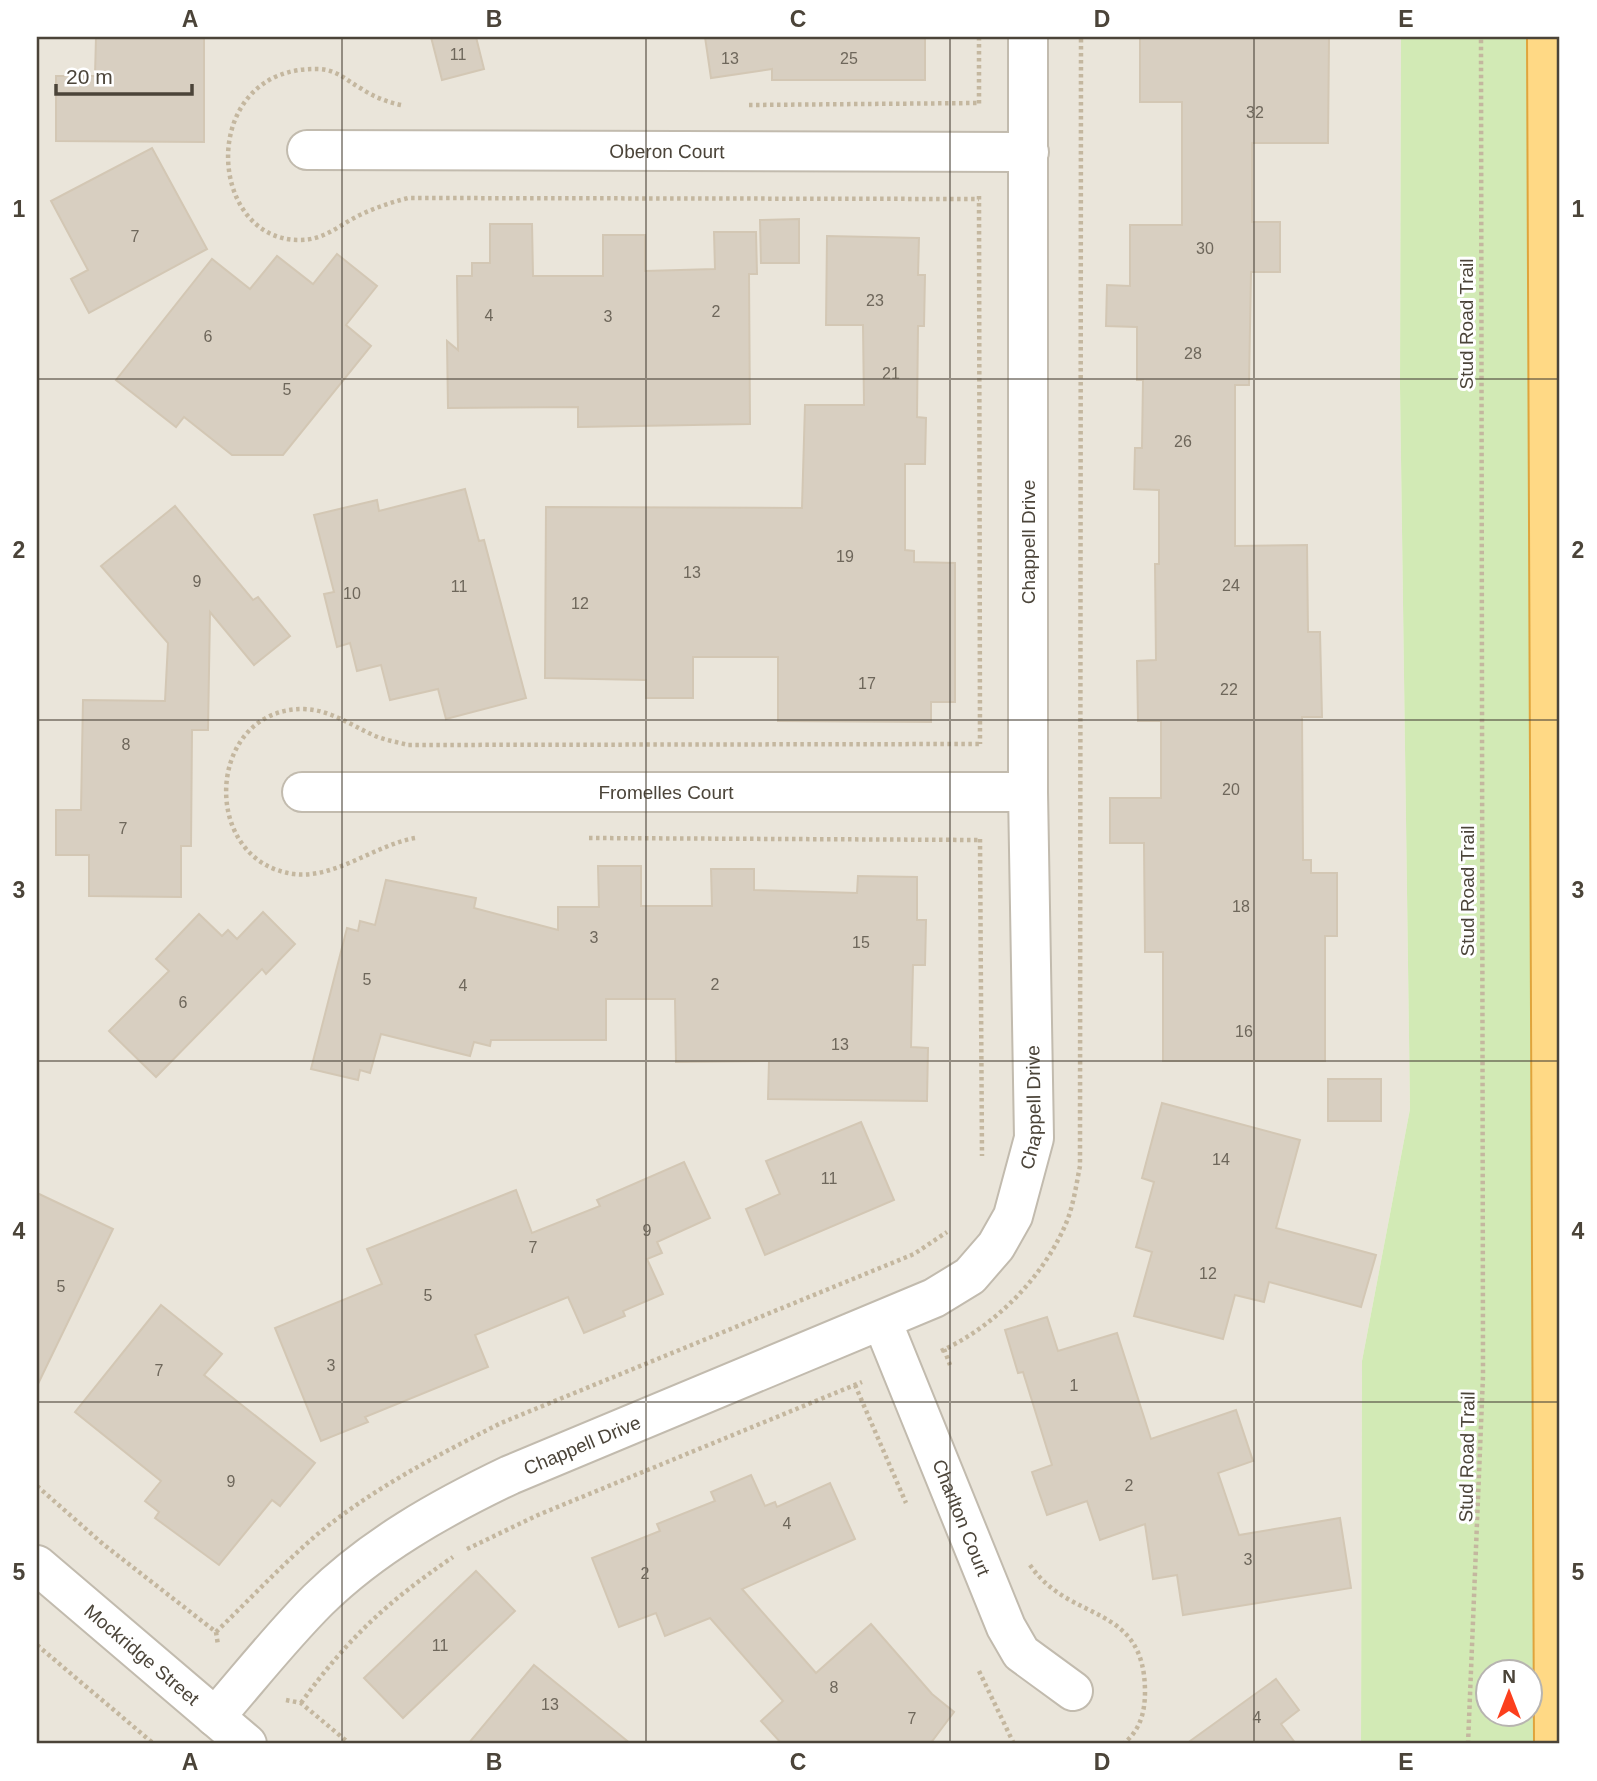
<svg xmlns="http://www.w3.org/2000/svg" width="1597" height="1781" font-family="Arial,sans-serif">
	<rect width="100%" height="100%" fill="#f6f3ec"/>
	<path fill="#eae5da" d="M37,37H1401L1400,387L1410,1109L1362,1361L1361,1744H37Z"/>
	<path fill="#d2eab5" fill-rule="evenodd" d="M1401,37H1547L1554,1744H1361L1362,1361L1410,1109L1400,387ZM1488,1672H1530V1714H1488Z"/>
	<g fill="#d8cfc1" stroke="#d3c7b4" stroke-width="2">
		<path d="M96,37H204V142L56,141V76H95Z"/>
		<path d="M431,37H476L484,69L442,80Z"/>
		<path d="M705,37H925V80H772V69L711,78Z"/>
		<path d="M1140,37H1329L1328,143H1252V222H1280V272H1251L1249,385H1235V546L1307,545L1308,632H1320L1322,717H1302L1303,860H1311V873H1337V936H1325V1061H1163V952H1145L1144,843H1110V798H1161V721H1138L1137,661L1156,660L1155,564H1159V490L1134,489L1135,448H1142L1143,380H1137V327L1106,326L1107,285L1130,286V225H1182V102H1140Z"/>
		<path d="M152,148L207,249L89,313L71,279L88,270L51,201Z"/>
		<path d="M799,219V263H761L760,220Z"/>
		<path d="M490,224H532L533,276H603V235H645V271L715,269L714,232H756L757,274H749L750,424L578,427V407L448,408L447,341L458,350L457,276H472V263H490Z"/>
		<path d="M827,236L919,238L918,275H925L924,326H918L917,417L926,418L925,464H905V550L914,551V562L955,563V702H931V722L778,721V657H693V698H646V680L545,678L546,507L802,508L805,405H864L863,325H826Z"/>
		<path d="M337,254L377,286L346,325L371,346L283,455H232L184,417L176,427L116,380L212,259L250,289L277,256L313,284Z"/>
		<path d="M465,489L479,541L484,540L526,698L446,719L438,689L390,700L381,665L357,671L350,643L337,647L324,594L334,592L314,515L377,500L379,511Z"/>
		<path d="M175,506L253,600L258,597L290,636L254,665L210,612L208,730H192L191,846H181V897L89,896V855H56V810H81L83,700L165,701L168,643L101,566Z"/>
		<path d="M598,866H641V906H712L711,869H754V890L857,893L858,876L917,877V920H926L925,965H913L911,1047L928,1048L927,1101L768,1099L769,1061L676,1062L675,999H606V1040H491L490,1046L474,1042L470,1056L381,1034L370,1073L360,1070L358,1080L311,1069L347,928L358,931L360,921L375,925L386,880L476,898L474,908L558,930V907H599Z"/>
		<path d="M263,912L295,944L266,974L262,969L156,1077L109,1031L169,971L156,959L199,914L222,936L228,930L237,939Z"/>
		<rect x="1328" y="1079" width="53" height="42"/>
		<path d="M1162,1103L1300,1140L1276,1228L1376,1255L1361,1307L1269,1282L1264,1302L1235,1295L1223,1339L1134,1316L1152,1252L1136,1247L1154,1182L1142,1178Z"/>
		<path d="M861,1122L894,1200L765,1255L746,1209L780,1194L766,1161Z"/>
		<path d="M684,1162L710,1218L657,1242L662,1253L647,1259L663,1294L623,1311L625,1316L584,1333L568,1297L475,1335L488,1367L365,1417L368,1422L321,1441L275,1328L382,1284L367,1249L516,1190L532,1233L600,1206L597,1200Z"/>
		<path d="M37,1193L113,1229L37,1386Z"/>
		<path d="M161,1305L222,1354L204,1375L315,1463L280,1506L272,1500L219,1565L155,1518L159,1512L145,1501L161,1481L75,1412Z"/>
		<path d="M1047,1317L1058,1351L1117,1333L1151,1439L1236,1410L1253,1461L1218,1473L1239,1535L1340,1518L1351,1588L1183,1615L1177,1575L1153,1579L1145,1524L1100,1540L1087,1501L1047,1515L1032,1472L1052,1465L1023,1372L1018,1373L1005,1330Z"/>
		<path d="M751,1475L765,1506L775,1502L777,1507L830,1483L855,1539L742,1589L816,1673L871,1624L932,1694L954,1712L930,1744H782L761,1721L783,1701L710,1618L665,1636L656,1613L619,1627L592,1558L660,1531L657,1524L715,1501L711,1492Z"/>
		<path d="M476,1571L515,1611L403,1718L364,1678Z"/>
		<path d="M534,1665L631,1744H468Z"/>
		<path d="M1276,1679L1299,1710L1281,1724L1296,1744H1186Z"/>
	</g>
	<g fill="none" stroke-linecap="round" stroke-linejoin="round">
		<g stroke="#c2bbae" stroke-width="42">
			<g id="minor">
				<path id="s1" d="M307,150L1029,152"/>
				<path id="s2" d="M302,792H1028"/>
				<path id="s3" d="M882,1321L1006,1627L1021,1653L1073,1691"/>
				<path id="s4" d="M37,1565L247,1744"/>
				<path id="s5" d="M215,1717C249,1678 281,1637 318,1600C373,1546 441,1508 510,1475L934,1298L970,1276L996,1246L1013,1216L1034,1138L1028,792V37"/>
			</g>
		</g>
		<g stroke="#e0a43c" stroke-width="42">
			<path id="trunk" d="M1547,37L1554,1744"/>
		</g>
		<g stroke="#c4b79f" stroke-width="4.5" stroke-dasharray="3.5 3.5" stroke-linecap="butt">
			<path d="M979,37V106"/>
			<path d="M401,105C387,102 374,97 362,89C347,81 338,70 319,69C197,65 205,241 300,240C322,240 336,228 354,218C371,209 389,203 408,198L979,199"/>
			<path d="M749,105L979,103"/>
			<path d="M979,196L980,744"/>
			<path d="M415,838C375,845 335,879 294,874C199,862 205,708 304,709C330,710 349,724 373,735C384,740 397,742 408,745L980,744"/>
			<path d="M589,838L980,840"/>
			<path d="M980,839L982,1156"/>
			<path d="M944,1349L950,1365"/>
			<path d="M941,1351C993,1327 1040,1281 1064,1228C1073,1209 1076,1186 1080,1166L1081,37"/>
			<path d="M855,1385L906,1503"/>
			<path d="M37,1486L103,1544L216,1632L218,1645"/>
			<path d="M467,1549L538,1515L862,1382"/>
			<path d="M1030,1565C1070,1624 1145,1602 1145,1692C1145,1712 1140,1731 1123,1744"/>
			<path d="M216,1632C248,1601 279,1568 313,1538C368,1491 436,1456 501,1423L914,1254L947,1232"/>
			<path d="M37,1645L154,1744"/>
			<path d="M979,1671L1014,1744"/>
			<path d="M286,1700L301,1703L350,1744"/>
			<path d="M301,1703C347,1639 388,1601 453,1557"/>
			<path d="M1468,1744L1483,1376L1481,37"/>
		</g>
		<use href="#minor" stroke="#fff" stroke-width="38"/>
		<use href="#trunk" stroke="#ffd985" stroke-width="38"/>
	</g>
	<path fill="none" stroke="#4b4439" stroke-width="2" stroke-opacity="0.55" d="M342,37V1744M646,37V1744M950,37V1744M1254,37V1744M37,379H1560M37,720H1560M37,1061H1560M37,1402H1560"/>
	<g text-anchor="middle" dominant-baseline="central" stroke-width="6" stroke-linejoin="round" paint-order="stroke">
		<g font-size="16" fill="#6e675b">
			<text x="458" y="54">11</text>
			<text x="730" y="58">13</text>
			<text x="849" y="58">25</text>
			<text x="1255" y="112">32</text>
			<text x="135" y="236">7</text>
			<text x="1205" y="248">30</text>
			<text x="875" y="300">23</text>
			<text x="716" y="311">2</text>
			<text x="489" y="315">4</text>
			<text x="608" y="316">3</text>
			<text x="208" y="336">6</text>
			<text x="1193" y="353">28</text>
			<text x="891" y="373">21</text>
			<text x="287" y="389">5</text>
			<text x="1183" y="441">26</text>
			<text x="845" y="556">19</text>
			<text x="692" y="572">13</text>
			<text x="197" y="581">9</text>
			<text x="1231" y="585">24</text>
			<text x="459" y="586">11</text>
			<text x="352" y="593">10</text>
			<text x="580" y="603">12</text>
			<text x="867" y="683">17</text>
			<text x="1229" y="689">22</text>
			<text x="126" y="744">8</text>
			<text x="1231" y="789">20</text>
			<text x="123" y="828">7</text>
			<text x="1241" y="906">18</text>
			<text x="594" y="937">3</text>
			<text x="861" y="942">15</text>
			<text x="367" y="979">5</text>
			<text x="715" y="984">2</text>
			<text x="463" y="985">4</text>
			<text x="183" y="1002">6</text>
			<text x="1244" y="1031">16</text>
			<text x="840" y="1044">13</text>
			<text x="1221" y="1159">14</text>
			<text x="829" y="1178">11</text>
			<text x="647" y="1230">9</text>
			<text x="533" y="1247">7</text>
			<text x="1208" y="1273">12</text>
			<text x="61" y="1286">5</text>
			<text x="428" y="1295">5</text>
			<text x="331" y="1365">3</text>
			<text x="159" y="1370">7</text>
			<text x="1074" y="1385">1</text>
			<text x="231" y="1481">9</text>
			<text x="1129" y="1485">2</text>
			<text x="787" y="1523">4</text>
			<text x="1248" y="1559">3</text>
			<text x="645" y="1573">2</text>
			<text x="440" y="1645">11</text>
			<text x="834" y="1687">8</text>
			<text x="550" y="1704">13</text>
			<text x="1257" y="1717">4</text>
			<text x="912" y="1718">7</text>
		</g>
		<g font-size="19" fill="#4b4439" stroke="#fff">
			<text stroke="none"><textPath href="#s1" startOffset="360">Oberon Court</textPath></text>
			<text transform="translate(1466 324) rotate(-90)">Stud Road Trail</text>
			<text transform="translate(1028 542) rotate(-90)">Chappell Drive</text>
			<text stroke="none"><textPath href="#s2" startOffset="364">Fromelles Court</textPath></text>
			<text transform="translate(1467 891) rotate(-90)">Stud Road Trail</text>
			<text stroke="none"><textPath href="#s5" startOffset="1073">Chappell Drive</textPath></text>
			<text stroke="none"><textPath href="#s5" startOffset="464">Chappell Drive</textPath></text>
			<text transform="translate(1467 1457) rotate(-89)">Stud Road Trail</text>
			<text stroke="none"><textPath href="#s3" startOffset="212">Charlton Court</textPath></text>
			<text stroke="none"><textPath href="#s4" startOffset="138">Mockridge Street</textPath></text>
		</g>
	</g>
	<rect width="1597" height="1781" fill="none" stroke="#ffffff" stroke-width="77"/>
	<g transform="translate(1509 1693)"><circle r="33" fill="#ffffff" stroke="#b7b4b0" stroke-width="2"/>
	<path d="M0-5L12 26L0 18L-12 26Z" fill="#fc3f1d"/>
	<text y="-10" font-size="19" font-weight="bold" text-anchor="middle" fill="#4b4439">N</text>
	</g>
	<path d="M56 84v10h136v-10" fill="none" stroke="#4b4439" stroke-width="3.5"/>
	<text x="66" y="84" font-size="21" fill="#4b4439" stroke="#ffffff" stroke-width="5" paint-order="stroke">20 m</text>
	<rect x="38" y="38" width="1520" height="1704" fill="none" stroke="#4b4439" stroke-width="2.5"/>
	<g font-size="23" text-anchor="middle" font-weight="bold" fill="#4b4439">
		<text x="190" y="27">A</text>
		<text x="494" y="27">B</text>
		<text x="798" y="27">C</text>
		<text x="1102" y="27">D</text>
		<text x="1406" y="27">E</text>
		<text x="19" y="217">1</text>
		<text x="1578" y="217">1</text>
		<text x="19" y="558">2</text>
		<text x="1578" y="558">2</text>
		<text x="19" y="898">3</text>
		<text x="1578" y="898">3</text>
		<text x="19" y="1239">4</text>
		<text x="1578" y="1239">4</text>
		<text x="19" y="1580">5</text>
		<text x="1578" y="1580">5</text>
		<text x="190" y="1770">A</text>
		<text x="494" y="1770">B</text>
		<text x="798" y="1770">C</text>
		<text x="1102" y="1770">D</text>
		<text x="1406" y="1770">E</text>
	</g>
</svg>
